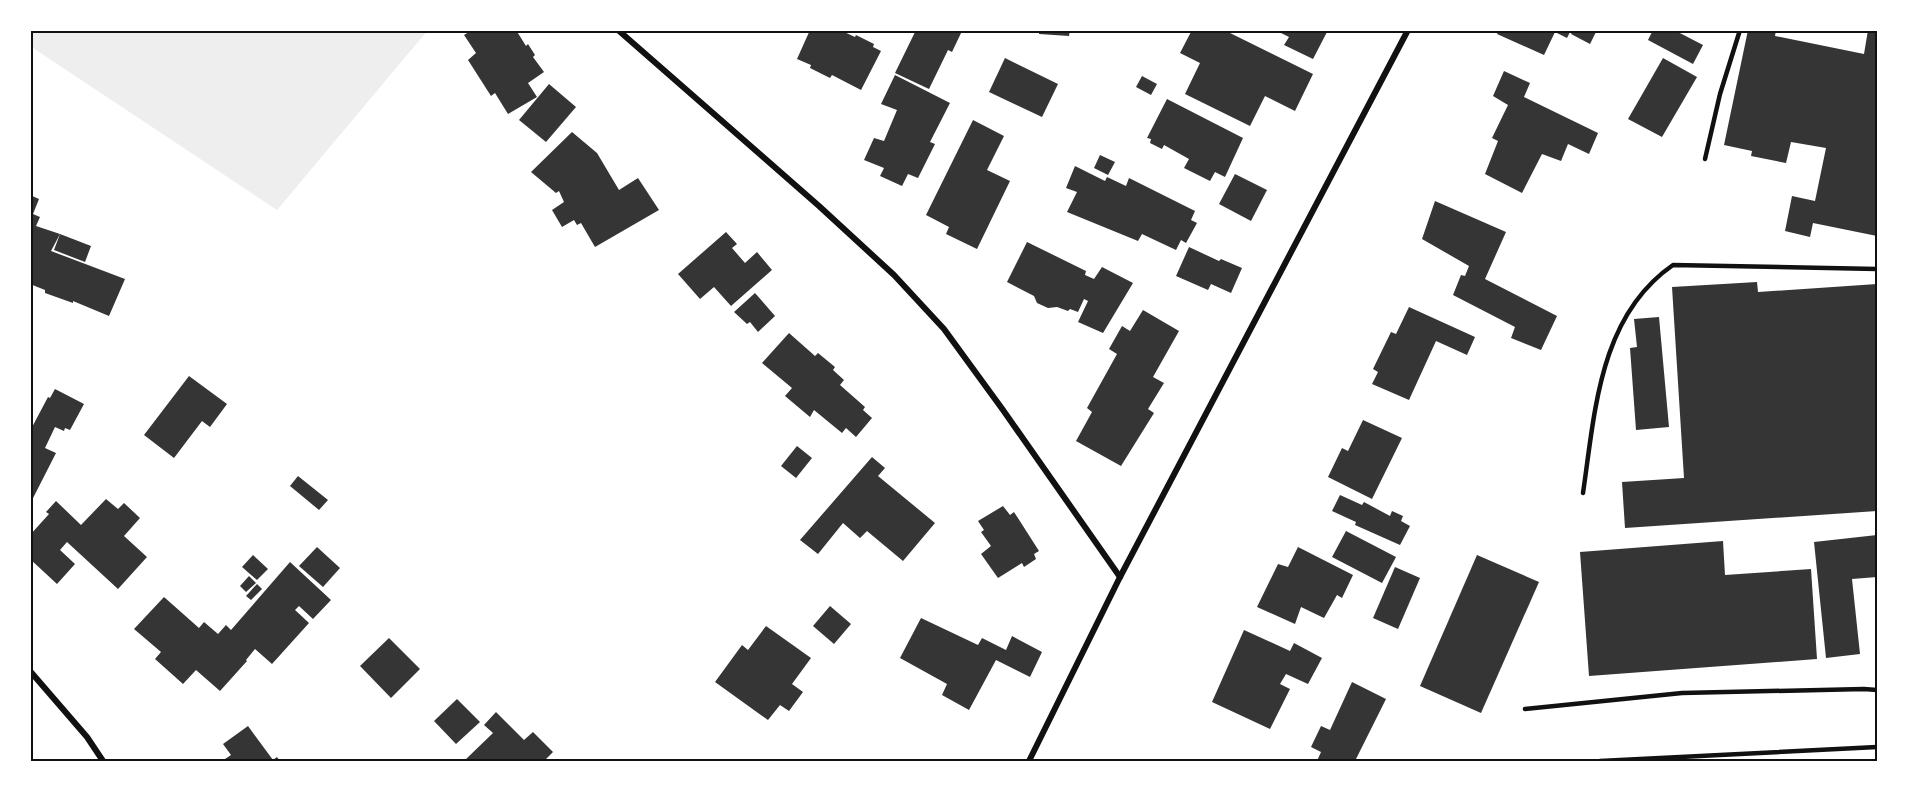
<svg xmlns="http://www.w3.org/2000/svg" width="1907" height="791" font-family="'Sofia Sans Condensed',sans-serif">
	<rect width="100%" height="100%" fill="#fff"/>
	<path fill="#eee" d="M30,30H428L277,210L30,46Z"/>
	<g fill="#353535">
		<path d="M472,30H516L526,46L528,44L535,55L533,57L544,72L528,83L537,97L508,114L495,93L491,96L468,60L476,53L464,35Z"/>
		<path d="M810,30H840L855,37L856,35L874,44L873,47L881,51L861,90L832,75L830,78L810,68L811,65L797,59Z"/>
		<path d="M916,30H959L962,31L952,52L948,50L929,89L895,73Z"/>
		<path d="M1039,30H1070L1069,36L1039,34Z"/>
		<path d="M1192,30H1224L1313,74L1295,111L1265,96L1250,126L1185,94L1200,63L1180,53Z"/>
		<path d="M1275,30H1323L1327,32L1313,59L1284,45L1289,37Z"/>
		<path d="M1499,30H1571L1567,38L1555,32L1544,55L1497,34Z"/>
		<path d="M1573,30H1597L1590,44L1571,34Z"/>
		<path d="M1653,30H1674L1703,45L1693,64L1648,40Z"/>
		<path d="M1748,30H1776L1775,36L1864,54L1868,30H1877V236L1813,223L1810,237L1785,231L1792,196L1815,201L1826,148L1791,142L1786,163L1751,156L1752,151L1724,145Z"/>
		<path d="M1005,58L1058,84L1042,117L989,92Z"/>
		<path d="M1663,58L1697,77L1662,137L1628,119Z"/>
		<path d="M1504,71L1530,83L1524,97L1598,133L1589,154L1568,144L1561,161L1542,154L1522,193L1485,174L1498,141L1492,138L1508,105L1493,96Z"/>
		<path d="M895,75L950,103L930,142L935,144L918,178L908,174L902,186L880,176L884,168L864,160L874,138L884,141L897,110L881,104Z"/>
		<path d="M1142,76L1157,84L1151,95L1136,87Z"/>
		<path d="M549,84L576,107L546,142L519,120Z"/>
		<path d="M1167,99L1243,138L1225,177L1215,172L1210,181L1184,168L1189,159L1164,145L1162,149L1150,143L1151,139L1147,138Z"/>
		<path d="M973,120L1004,136L987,170L1010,181L977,249L946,234L949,227L926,215Z"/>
		<path d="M572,132L597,153L619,190L638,178L659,210L595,247L581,223L577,225L574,220L562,227L552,210L564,202L559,191L556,193L531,172Z"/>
		<path d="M1100,155L1115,162L1108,175L1094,168Z"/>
		<path d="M1075,166L1105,181L1107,177L1126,186L1129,178L1195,211L1191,220L1197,223L1186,243L1181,240L1176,250L1142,234L1138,241L1067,212L1077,192L1066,188Z"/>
		<path d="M1235,174L1267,190L1251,221L1219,204Z"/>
		<path d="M30,195L39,199L33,214L40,217L36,226L60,234L51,251L125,279L109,316L73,301V303L45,293V290L30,284Z"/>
		<path d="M1435,201L1506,232L1485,279L1557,316L1541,350L1511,338L1515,327L1453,295L1461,275L1465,276L1469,266L1422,239Z"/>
		<path d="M726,232L737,244L732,248L745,263L757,252L772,270L731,306L714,287L700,299L678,274Z"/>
		<path d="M60,234L91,246L85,262L54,250Z"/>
		<path d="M1027,242L1086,271L1085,275L1094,279L1102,267L1133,283L1103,333L1078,322L1088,301L1084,299L1078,312L1070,309L1068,311L1057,307L1048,308L1037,303L1034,296L1007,282Z"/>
		<path d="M1189,247L1219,261L1221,259L1242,268L1231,293L1211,284L1208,290L1176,276Z"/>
		<path d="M1757,282L1758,292L1877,284V511L1625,528L1622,482L1684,478L1672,287Z"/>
		<path d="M755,293L775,316L758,332L750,322L747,324L734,312Z"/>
		<path d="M1409,307L1475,337L1467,355L1436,341L1409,400L1372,384L1378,372L1373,369L1391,332L1396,334Z"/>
		<path d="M1143,310L1179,331L1153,377L1164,383L1148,409L1154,413L1121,466L1076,441L1092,412L1087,408L1117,354L1109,349L1122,326L1130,331Z"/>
		<path d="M1659,317L1669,427L1636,430L1630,348L1637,347L1634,319Z"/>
		<path d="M789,333L815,356L818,353L835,367L833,370L844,380L840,385L865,407L863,410L872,418L856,437L846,428L842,433L814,410L810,417L785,396L792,388L762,363Z"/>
		<path d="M189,376L227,404L210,427L202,421L174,458L144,435Z"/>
		<path d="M55,389L84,404L70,430L65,428L64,431L55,427L45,448L56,453L30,504V431L48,397L50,398Z"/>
		<path d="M1363,420L1402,438L1372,499L1328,477L1342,448L1348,451Z"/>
		<path d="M797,446L812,458L796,478L781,466Z"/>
		<path d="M872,457L885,468L878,476L935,523L903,561L867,531L860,538L843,523L818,554L800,540Z"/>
		<path d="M298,476L328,500L319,510L290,486Z"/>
		<path d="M1340,495L1362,505L1364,502L1390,516L1392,511L1403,516L1401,521L1410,526L1400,545L1355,525L1356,522L1332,511Z"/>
		<path d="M106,499L118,509L124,503L140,518L124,536L147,557L118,589L67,542L60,550L75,564L57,584L30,559V535L49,514L46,512L56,501L81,525Z"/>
		<path d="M1003,506L1010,515L1014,512L1039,551L1034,554L1036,559L1024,567L1022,563L998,578L981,554L991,546L981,532L984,530L978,521Z"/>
		<path d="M1346,531L1396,557L1382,583L1332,557Z"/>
		<path d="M1877,535V577L1852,579L1860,654L1826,658L1814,542Z"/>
		<path d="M1723,541L1725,575L1811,569L1817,659L1589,676L1580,552Z"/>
		<path d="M317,547L340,568L323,587L299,566Z"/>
		<path d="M1298,547L1353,575L1342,598L1337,595L1324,618L1301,607L1295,624L1257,607L1278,564L1288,567Z"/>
		<path d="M253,555L268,569L257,580L242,567Z"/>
		<path d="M1477,555L1539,582L1481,713L1420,686Z"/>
		<path d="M290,562L331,600L313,619L299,606L295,610L309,623L272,664L255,649L246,660L247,661L220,691L196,670L183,684L155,659L161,652L134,629L164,597L199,628L204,622L218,634L226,625L231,630Z"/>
		<path d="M1395,567L1420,578L1398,629L1373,618Z"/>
		<path d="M249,576L256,583L246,592L240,586Z"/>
		<path d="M257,584L262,589L251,600L246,596Z"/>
		<path d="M830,606L851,624L834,644L813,626Z"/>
		<path d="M921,618L978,645L982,638L1006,650L1012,636L1042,652L1030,677L996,660L969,710L942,695L947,684L900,658Z"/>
		<path d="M766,626L811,658L792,684L803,692L789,711L780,705L768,720L715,682L742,645L748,650Z"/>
		<path d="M1244,630L1290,651L1294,643L1322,658L1308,684L1286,674L1280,684L1290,689L1270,729L1212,702Z"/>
		<path d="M389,638L420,669L391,698L360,666Z"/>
		<path d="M1352,682L1386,699L1355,761H1317L1321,752L1311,747L1321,726L1330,730Z"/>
		<path d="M457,699L480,722L456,744L434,721Z"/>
		<path d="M496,712L524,740L533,732L553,752L544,761H464L493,733L484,725Z"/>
		<path d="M248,726L273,760L277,757L280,761H222L231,755L223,744Z"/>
	</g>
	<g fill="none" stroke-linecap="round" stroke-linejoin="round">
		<g stroke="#111" stroke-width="4.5">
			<path d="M1705,159L1720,94L1740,30"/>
			<path d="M1583,493C1595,412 1599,316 1673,265L1877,269"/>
			<path d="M1525,709L1682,693L1864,689L1877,690"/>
			<path d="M1600,761L1877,747"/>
		</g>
		<g stroke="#111" stroke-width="6">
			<path d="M618,30L819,206L894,275L944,329L1003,410L1120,577"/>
			<path d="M30,671L87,737L103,761"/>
			<path d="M1029,761L1120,577L1408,30"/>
		</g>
	</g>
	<rect width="1907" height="791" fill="none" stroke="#ffffff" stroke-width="63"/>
	<rect x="32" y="32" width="1844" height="728" fill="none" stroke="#111" stroke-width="2"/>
</svg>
